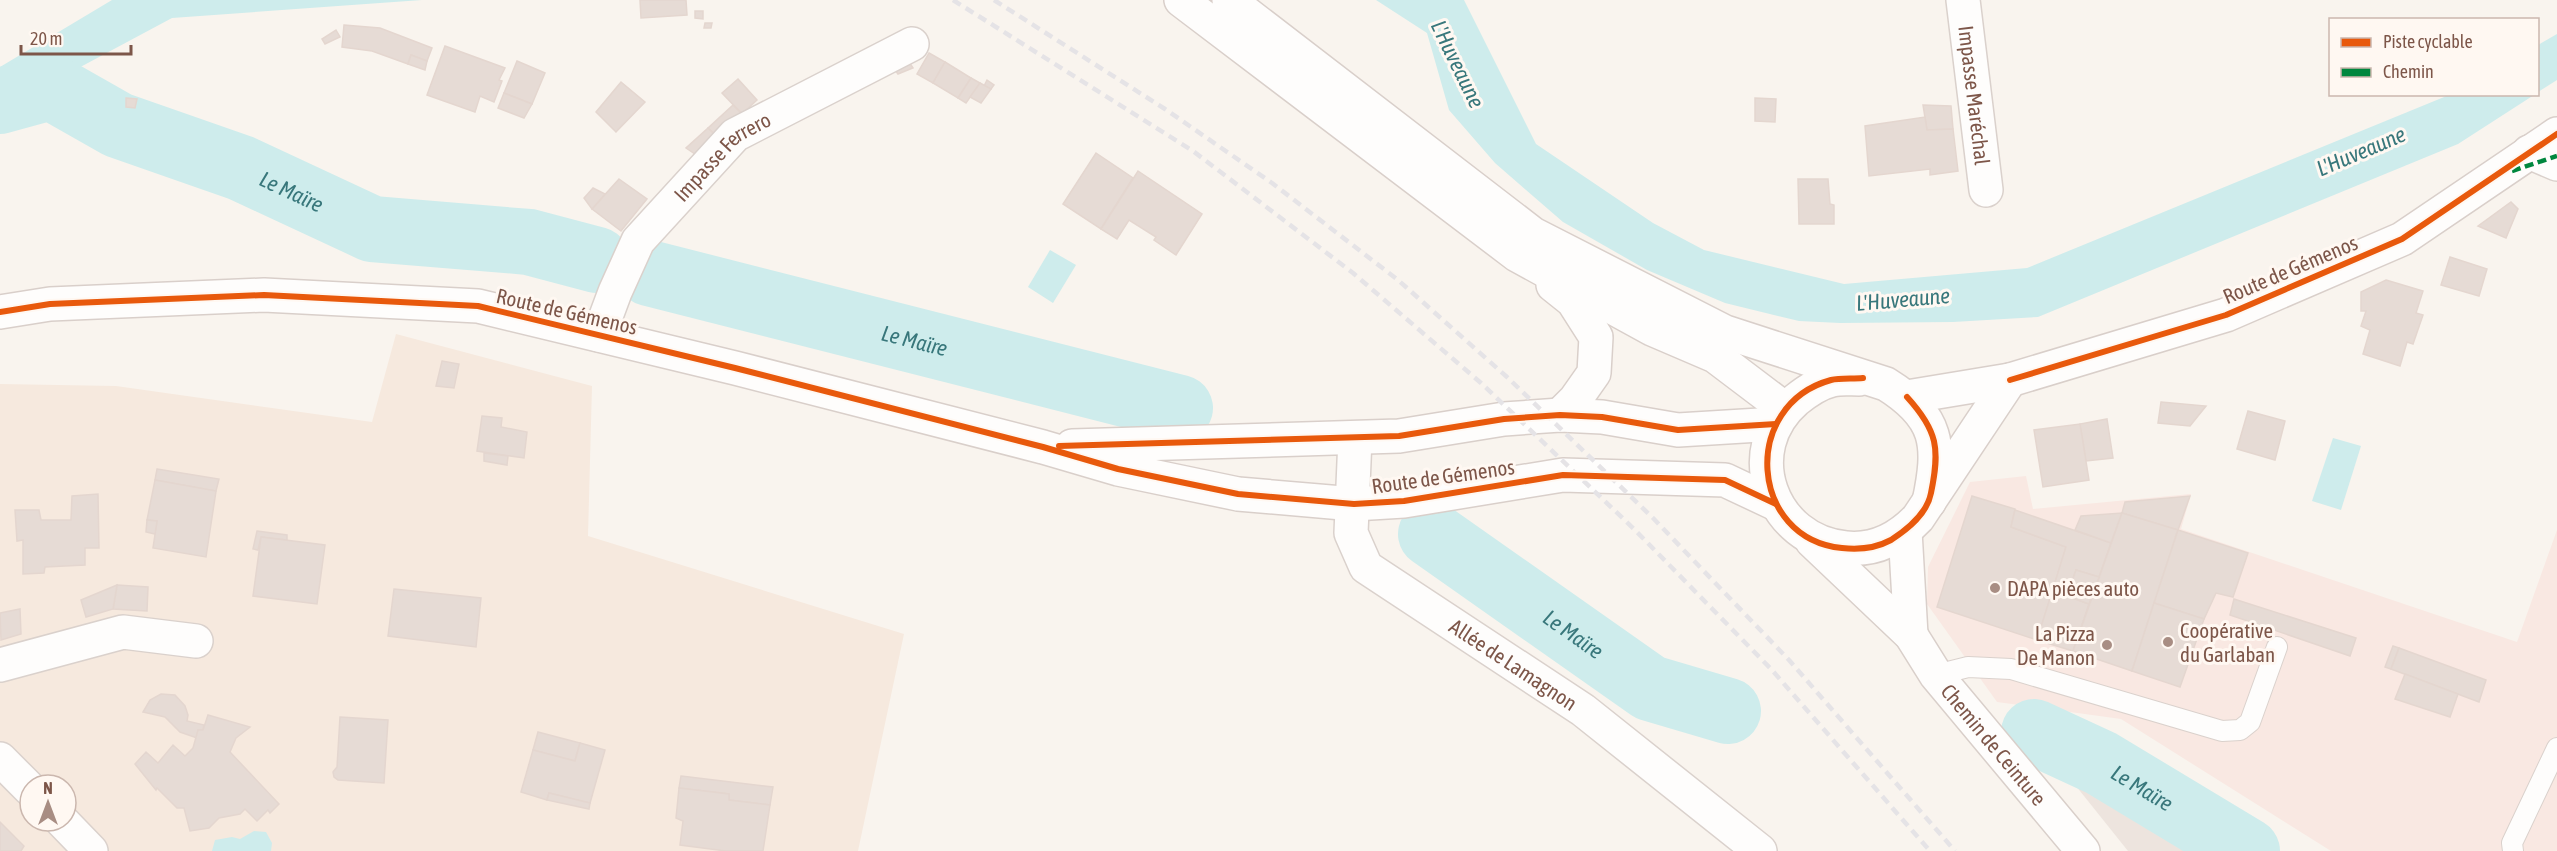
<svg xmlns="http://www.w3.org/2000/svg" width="2557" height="851" font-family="'Asap Condensed',sans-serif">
	<rect width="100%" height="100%" fill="#f9f4ee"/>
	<path fill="#f6e9de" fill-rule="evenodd" d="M396,334L592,386L588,536L904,634L858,851H0V384L116,386L372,422ZM30,785H66V821H30Z"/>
	<path fill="#f9e8e2" d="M2026,476L2033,509L2191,494L2181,529L2517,642L2557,530V851H2331L2121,719L1997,702L1927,604L1928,567L1970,482Z"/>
	<path fill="#ede4de" d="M2072,781L2134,803L2219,851H2128Z"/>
	<g fill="#ceecec">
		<path d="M112,0H422L172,18L0,110V67Z"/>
		<path d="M1376,0H1464L1536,144L1653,223L1704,250L1844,284L2027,268L2449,95H2534L2458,144L2038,317L1953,322L1840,323L1799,321L1725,303L1647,270L1563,222L1495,163L1449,110L1427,33Z"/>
		<path d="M2557,34V80L2538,92V45Z"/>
		<path d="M1050,250L1076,265L1053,303L1028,287Z"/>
		<path d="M2333,438L2361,446L2341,510L2312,501Z"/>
		<path d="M254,831L266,832L272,843L271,851H212L215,840L232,837L240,839Z"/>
	</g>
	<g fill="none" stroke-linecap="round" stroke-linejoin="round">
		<g stroke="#ceecec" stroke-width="66">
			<path id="s1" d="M0,101L51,87L118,125L241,168L372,229L529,242L597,260"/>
			<path id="s2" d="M649,273L1180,408"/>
			<path id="s3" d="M1431,534L1650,688L1728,711"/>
			<path id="s4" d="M2034,732L2101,763L2247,851"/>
		</g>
	</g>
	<g fill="#e6dbd5" stroke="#e4d6cf" stroke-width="1.5">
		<path d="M640,0H686L687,15L641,18Z"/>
		<path d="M695,11H703V19L695,18Z"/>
		<path d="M705,23H712L711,28H704Z"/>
		<path d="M344,25L380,28L432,48L427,61L411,55L408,64L372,51L342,47Z"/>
		<path d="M336,30L340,37L325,44L322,39Z"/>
		<path d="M445,46L505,68L499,80L502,81L494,102L480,96L475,112L427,95Z"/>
		<path d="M929,53L945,62L933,83L917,74Z"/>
		<path d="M411,55L427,61L425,70L408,64Z"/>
		<path d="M517,61L545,73L532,104L504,93Z"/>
		<path d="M909,62L913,68L898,74L895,70Z"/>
		<path d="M945,62L971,78L958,98L933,83Z"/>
		<path d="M971,78L980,83L966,103L958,98Z"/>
		<path d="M738,79L757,100L742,114L722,93Z"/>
		<path d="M987,80L994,85L991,89L984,86Z"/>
		<path d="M621,82L645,102L616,132L596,112Z"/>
		<path d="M980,83L991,89L981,103L970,97Z"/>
		<path d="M504,93L532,104L524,118L498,108Z"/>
		<path d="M126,98L137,99L135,108L126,107Z"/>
		<path d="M1755,98L1776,99L1775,122L1755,121Z"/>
		<path d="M733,105L742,114L717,137L708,128Z"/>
		<path d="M1923,105L1951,106L1953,129L1927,130Z"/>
		<path d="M1925,117L1927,130L1953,129L1958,171L1930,175V169L1869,176L1865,126Z"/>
		<path d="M708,128L717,137L698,156L686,148Z"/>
		<path d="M1096,153L1133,178L1101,229L1063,204Z"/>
		<path d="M1138,171L1202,214L1176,255L1154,240L1156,237L1129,220L1117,239L1101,229Z"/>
		<path d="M619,179L647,199L621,231L592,209Z"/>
		<path d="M1798,179H1828L1830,204L1834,205V224H1799Z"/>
		<path d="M593,188L605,194L592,209L584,198Z"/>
		<path d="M2511,202L2518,209L2506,238L2478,226Z"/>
		<path d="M2450,257L2487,269L2479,296L2441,285Z"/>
		<path d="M2386,280L2423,291L2416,313L2423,315L2413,344L2407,342L2400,366L2363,354L2370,330L2361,326L2366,311H2361V292Z"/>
		<path d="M442,361L459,364L454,388L436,386Z"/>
		<path d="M2161,402L2206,406L2190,426L2158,423Z"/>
		<path d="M2248,411L2285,421L2275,460L2237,449Z"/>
		<path d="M482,416L502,418L501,427L527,432L524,458L477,451Z"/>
		<path d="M2107,419L2113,458L2086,461L2080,424Z"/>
		<path d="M2080,424L2089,480L2043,487L2034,430Z"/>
		<path d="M484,453L508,456L507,465L484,461Z"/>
		<path d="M157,469L219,479L216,491L155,480Z"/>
		<path d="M155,480L216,491L206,557L153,548L157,521L147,520Z"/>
		<path d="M98,494L99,548H85V565L45,567L44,573L23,574V540L17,541L15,510H39L41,520H71L72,496Z"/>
		<path d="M1972,496L2015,509L2011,527L2066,547L2037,640L1937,607Z"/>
		<path d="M2190,496L2178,530L2122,513L2125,502Z"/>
		<path d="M2015,510L2111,543L2099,577L2076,570L2067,596L2089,604L2073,651L2037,640L2066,547L2011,527Z"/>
		<path d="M2122,513L2111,543L2075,530L2081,516Z"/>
		<path d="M2122,513L2178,530L2132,671L2073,651Z"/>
		<path d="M147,520L157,521L155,534L146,532Z"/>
		<path d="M2178,530L2248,553L2233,597L2216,593L2204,619L2154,603Z"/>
		<path d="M257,531L287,535V540L261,537L258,550L253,549Z"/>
		<path d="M261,537L325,545L317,604L253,596Z"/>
		<path d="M2076,570L2099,577L2089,604L2067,596Z"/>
		<path d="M117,585L148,587L147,611L113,609Z"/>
		<path d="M117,585L113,609L86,617L81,600Z"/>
		<path d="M394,589L481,598L476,647L388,636Z"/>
		<path d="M2234,599L2356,638L2350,656L2230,615Z"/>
		<path d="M2154,603L2204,619L2180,687L2132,671Z"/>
		<path d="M20,609L21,634L1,640L0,613Z"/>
		<path d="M2393,646L2399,648L2391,669L2385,667Z"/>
		<path d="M2399,648L2486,680L2479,702L2391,669Z"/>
		<path d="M2405,674L2458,694L2450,717L2395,699Z"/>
		<path d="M161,694L175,695L185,706L188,715L187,721L204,725L203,730H198L197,738L180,732L165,717L143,712L150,700Z"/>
		<path d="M208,715L250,727L236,738L230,752L279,804L270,813L268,810L257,821L245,809L240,814L219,818L209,828L190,831L184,808H177L157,788L156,790L135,764L146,752L158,763L173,745L185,756L193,748L198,730H203Z"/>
		<path d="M340,717L388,720L384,783L338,780L334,777L333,772L337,767Z"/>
		<path d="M538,732L580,743L575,761L533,750Z"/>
		<path d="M580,743L605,750L590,803L549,793L547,800L521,792L533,750L575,761Z"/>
		<path d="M681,776L773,787L770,805L729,800V794L679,788Z"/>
		<path d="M679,788L729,794V800L770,805L763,851H726L680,845L683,821L676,818Z"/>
		<path d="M549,793L590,803L589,809L547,800Z"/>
		<path d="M0,822L24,846L21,851H0Z"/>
	</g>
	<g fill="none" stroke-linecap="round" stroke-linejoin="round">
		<g stroke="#dad1cc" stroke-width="22">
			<g id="lane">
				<path d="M1936,675L1968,667L2011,669L2222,731L2240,730L2250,722L2277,647"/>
				<path d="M2513,851L2512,843L2557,748"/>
			</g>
		</g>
		<g stroke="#dad1cc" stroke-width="36">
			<g id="street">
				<path id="s5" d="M1963,0L1986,190"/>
				<path d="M2529,152L2557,164"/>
				<path id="s6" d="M599,335L615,292L638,241L735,135L912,44"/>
				<path id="s7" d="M1355,438L1351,533L1366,567L1583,710L1760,851"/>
				<path d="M0,665L123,632L196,641"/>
				<path d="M0,759L30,789"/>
				<path d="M62,821L91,851"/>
			</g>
		</g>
		<g stroke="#d9cfca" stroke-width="36">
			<g id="secondary">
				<path d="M1181,0L1517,255L1652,329L1715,356L1785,409"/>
				<path d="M1229,0L1533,234L1725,332L1886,384C1939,417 1941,445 1929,502"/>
				<path d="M1553,285L1573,301L1596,337L1594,373L1575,400L1560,415"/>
				<path d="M0,312L50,304L264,295L478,306L735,368L1043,447L1118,469L1238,494L1354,504L1404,501L1563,475L1725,480L1776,504"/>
				<path d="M1859,379C1850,379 1840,378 1832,380C1819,383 1806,392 1796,400C1738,450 1771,541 1846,548C1875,551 1899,538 1918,518L2010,380"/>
				<path d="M1907,397L2010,380L2226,315L2402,239L2557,134"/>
				<path d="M1072,446L1399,436L1504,419L1560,415L1602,417L1678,430L1776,424"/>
				<path d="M1905,531L1911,635"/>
				<path id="s8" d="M1812,541L1911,635L1936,675L2083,851"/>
			</g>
		</g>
		<use href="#lane" stroke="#fefdfc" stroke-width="20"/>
		<use href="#street" stroke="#fefdfc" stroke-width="33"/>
		<use href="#secondary" stroke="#fefdfc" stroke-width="33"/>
		<g stroke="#e5e3e6" stroke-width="4.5" stroke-dasharray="9 6" stroke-linecap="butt">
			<path d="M953,0L1193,151L1353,273L1481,383L1634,529L1771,669L1930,851"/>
			<path d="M994,0L1165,109L1272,183L1398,280L1507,377L1653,518L1789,660L1955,851"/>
		</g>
		<path stroke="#00873e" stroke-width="4.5" stroke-dasharray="9 4.5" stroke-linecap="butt" d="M2512,171L2557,156"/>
		<g stroke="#fff8f2" stroke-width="10">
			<g id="cycleway">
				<path d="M0,312L50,304L264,295L478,306L735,368L1043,447L1118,469L1238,494L1354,504L1404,501L1563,475L1725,480L1776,504"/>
				<path d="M1863,378C1853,379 1840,378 1831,380C1740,405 1749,539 1842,548C1859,550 1876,548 1891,540C1908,529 1927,514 1931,493C1940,449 1938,431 1907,397"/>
				<path d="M2010,380L2226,315L2402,239L2557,134"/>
				<path d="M1059,446L1399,436L1504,419L1560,415L1602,417L1678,430L1776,424"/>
			</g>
		</g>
		<use href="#cycleway" stroke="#e8590c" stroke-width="6"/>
	</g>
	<g fill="#a88d83" stroke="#fff8f2" stroke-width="2">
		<circle cx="1995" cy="588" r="6"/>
		<circle cx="2168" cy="642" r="6"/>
		<circle cx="2107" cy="645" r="6"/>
	</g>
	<g text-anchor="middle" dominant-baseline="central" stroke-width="6" stroke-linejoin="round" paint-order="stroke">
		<g font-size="21" fill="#7d5649" stroke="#fff8f2">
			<text stroke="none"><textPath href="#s5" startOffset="96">Impasse Maréchal</textPath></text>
			<text stroke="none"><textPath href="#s6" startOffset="222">Impasse Ferrero</textPath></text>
			<text transform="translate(2290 269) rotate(-23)">Route de Gémenos</text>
			<text transform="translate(567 311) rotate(13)">Route de Gémenos</text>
			<text transform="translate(1443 476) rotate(-8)">Route de Gémenos</text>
			<text stroke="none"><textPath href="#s7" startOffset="309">Allée de Lamagnon</textPath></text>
			<text stroke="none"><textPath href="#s8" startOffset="274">Chemin de Ceinture</textPath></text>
		</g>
		<g font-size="21" fill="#7d5649" stroke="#fff8f2" text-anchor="start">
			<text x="2007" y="588">DAPA pièces auto</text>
			<text x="2180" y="630">Coopérative<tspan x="2180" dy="24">du Garlaban</tspan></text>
			<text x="2095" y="633" text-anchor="end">La Pizza<tspan x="2095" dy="24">De Manon</tspan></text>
		</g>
		<g font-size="22" font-style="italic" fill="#38777b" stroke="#fff8f2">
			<text transform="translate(1458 64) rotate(64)">L'Huveaune</text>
			<text transform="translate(2361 151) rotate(-23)">L'Huveaune</text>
			<text stroke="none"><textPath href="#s1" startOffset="316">Le Maïre</textPath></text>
			<text transform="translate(1903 299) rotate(-5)">L'Huveaune</text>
			<text stroke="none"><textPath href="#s2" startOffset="274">Le Maïre</textPath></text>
			<text stroke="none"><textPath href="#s3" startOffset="174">Le Maïre</textPath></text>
			<text stroke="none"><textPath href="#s4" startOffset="122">Le Maïre</textPath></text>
		</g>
	</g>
	<rect x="2329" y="18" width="210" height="78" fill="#fff8f2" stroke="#cbb7ae" stroke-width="1.5"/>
	<rect x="2341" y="38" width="30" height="9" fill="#e8590c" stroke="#cbb7ae" stroke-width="1.5"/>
	<text x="2383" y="48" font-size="18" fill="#7d5649">Piste cyclable</text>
	<rect x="2341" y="68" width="30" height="9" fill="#00873e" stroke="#cbb7ae" stroke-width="1.5"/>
	<text x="2383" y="78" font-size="18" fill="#7d5649">Chemin</text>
	<g transform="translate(48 803)"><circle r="28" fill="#fff8f2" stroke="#cbb7ae" stroke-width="1.5"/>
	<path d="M0-4.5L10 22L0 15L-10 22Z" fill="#a88d83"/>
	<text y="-9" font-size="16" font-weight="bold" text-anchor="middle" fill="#7d5649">N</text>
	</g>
	<path d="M21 45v9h110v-9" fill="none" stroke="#7d5649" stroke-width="3"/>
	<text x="30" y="45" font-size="18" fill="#7d5649" stroke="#fff8f2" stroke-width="4.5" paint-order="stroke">20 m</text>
</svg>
